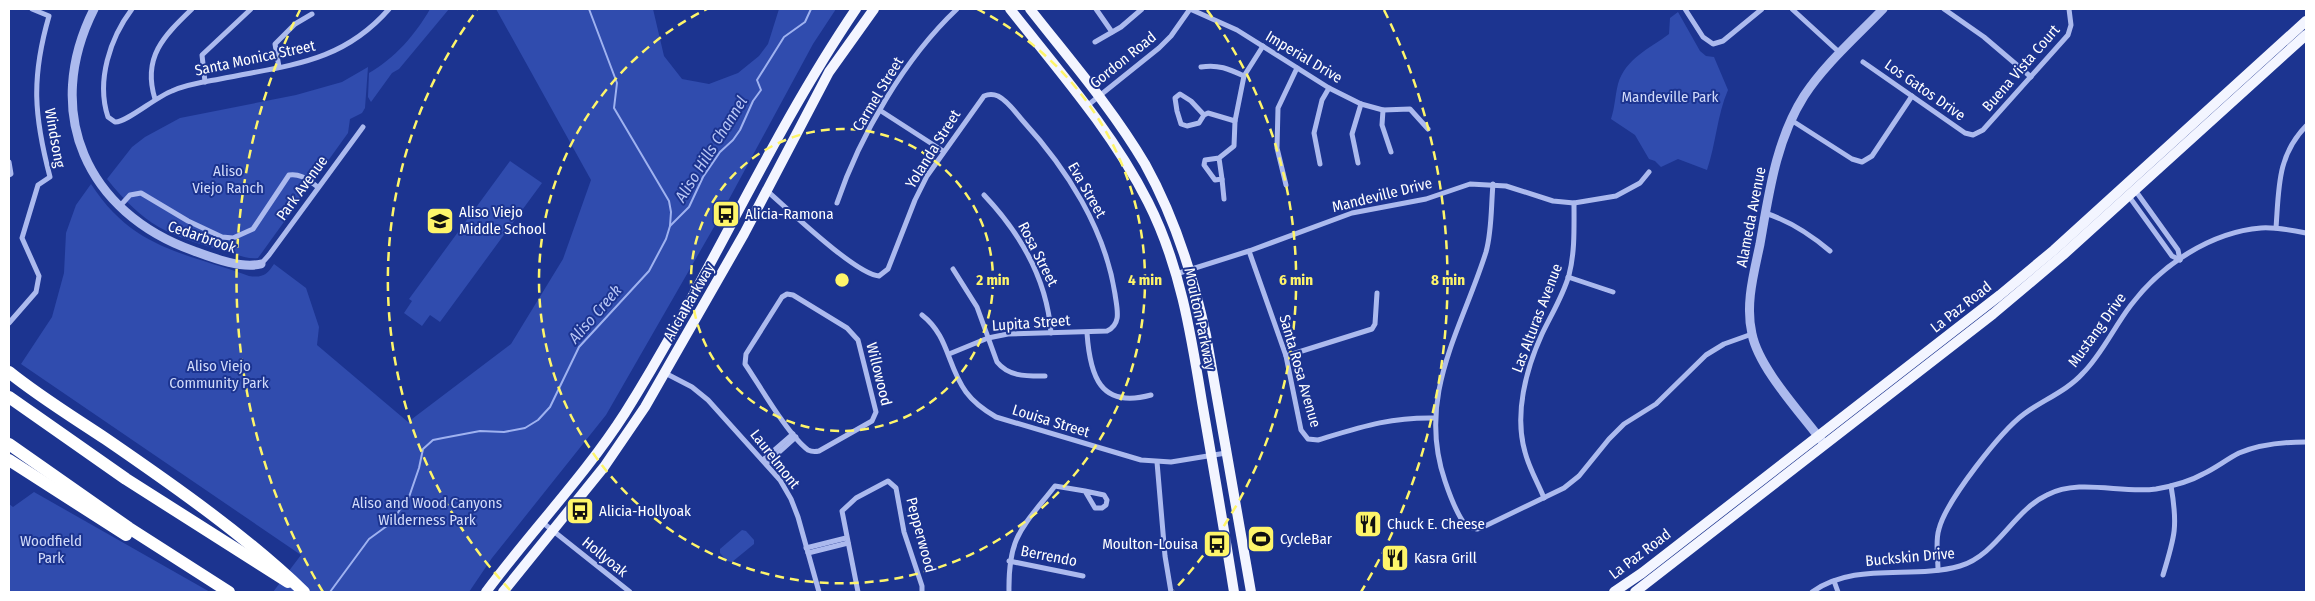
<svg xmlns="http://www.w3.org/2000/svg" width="2315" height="601" font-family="'Fira Sans Condensed',sans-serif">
	<rect width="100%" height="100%" fill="#1c3490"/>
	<g fill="#304cae">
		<path d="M430,9H449L399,69L392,73L371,102L368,97L369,73C394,59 416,34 430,9Z"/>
		<path d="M496,9H653L664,56L682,79L709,84L738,73L759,56L768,44L779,9H836L813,44L714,227L606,415L492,558L469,592H273L301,555L21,364L52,317L64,273L66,233L76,205L91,184C133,249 183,252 249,276C262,278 267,275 274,264L306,288L319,327L317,345L408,422L511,344L563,259L591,180Z"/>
		<path d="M1678,12L1700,51L1706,56L1714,57L1728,90C1717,115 1716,144 1707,170L1678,159L1661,167L1655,161L1649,159L1635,135L1611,119C1615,107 1615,96 1618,84C1626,58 1649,49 1669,34L1670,18Z"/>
		<path d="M368,67L365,108L362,113L350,119L348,133L258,258C248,260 233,253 224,251C167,235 145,226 107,179L132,147L145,137L180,118L296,95L342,82Z"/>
		<path d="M510,161L542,183L440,322L430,315L422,326L404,313L412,301L409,299Z"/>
		<path d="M34,492L210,592H9V504L13,507Z"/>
		<path d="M742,530L746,531L754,540V544L732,562L727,561L720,553V549Z"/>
	</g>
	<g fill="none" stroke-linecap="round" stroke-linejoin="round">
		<g stroke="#9fb2f0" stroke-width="2">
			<path d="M670,226L689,207L703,177L720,152L733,140L740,130L753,101L761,90L757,80L784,37L805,22L811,9"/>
			<path d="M330,592L369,539L391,523L401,508L409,497L419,468L423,449L433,440L443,438L480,431L504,432L525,428L538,420L550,407L579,347L649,271L666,239L670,226L671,212L669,201L614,108L617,83L589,9"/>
		</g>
		<g stroke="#acbaee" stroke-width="5">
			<path d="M132,9C110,38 96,81 108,117L115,122C126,123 157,96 172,91C187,84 204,82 220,79C287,65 341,64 389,9"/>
			<path d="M1096,9L1112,32"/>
			<path d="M1685,9L1703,37L1713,44L1723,41L1762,9"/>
			<path d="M1792,9L1840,53"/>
			<path d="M1944,9L1984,37L2031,77"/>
			<path d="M1095,42L1121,27L1142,9"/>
			<path d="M1863,62L1965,133L1973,135L1983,130L2068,35L2071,25L2069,9"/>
			<path d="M279,67L275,44L295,24L312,14"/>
			<path d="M1201,67C1218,64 1229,69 1244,76"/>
			<path d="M205,82L202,55L251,9"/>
			<path d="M155,99C142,57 164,36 192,9"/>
			<path d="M1088,105L1159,48L1171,36L1190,9L1237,30L1329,88L1361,104L1383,110L1410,109L1428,129"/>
			<path d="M1383,110L1382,125L1391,152"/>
			<path d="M881,111L943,151"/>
			<path d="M1204,115L1199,123L1187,126L1181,124L1177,111L1175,98L1180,94L1191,101L1204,115L1208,113L1235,121"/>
			<path d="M1791,120L1852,159L1862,162L1872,156L1912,96"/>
			<path d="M1219,158L1205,160L1204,165L1215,180L1222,179L1219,158L1234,146L1235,121L1244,76L1263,46"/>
			<path d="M9,162L11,174L9,175"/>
			<path d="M1358,163L1352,134L1361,104"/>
			<path d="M1320,164L1314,133L1322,100L1329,88"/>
			<path d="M1222,179L1224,199"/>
			<path d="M1493,184C1491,206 1492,231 1486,252C1461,331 1416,396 1445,481C1450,496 1456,513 1466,526L1477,529L1481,528L1564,488L1579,476L1609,439L1624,424L1656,404L1706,355L1724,344L1752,334"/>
			<path d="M1286,185L1277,148L1278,108L1297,68"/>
			<path d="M766,190C787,208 855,274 879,276L888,269L915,200L927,176L984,96C989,94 993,94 998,96C1008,101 1016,113 1023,121C1067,169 1105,229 1115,294C1117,309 1122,324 1107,331L1008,334L988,338L949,354"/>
			<path d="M2135,190L2178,250L2180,260"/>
			<path d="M984,195C1021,234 1047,279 1051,333"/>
			<path d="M2128,195L2172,256L2180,260"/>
			<path d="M837,203C860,135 905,58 957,9"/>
			<path d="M120,206L130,195L141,193L188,221L222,237L233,238L253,229L289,175C301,173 309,181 318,187"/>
			<path d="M1765,213C1790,221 1810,234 1830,251"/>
			<path d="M2276,228C2279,188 2277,156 2306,126"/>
			<path d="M1249,251L1286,356L1301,430L1308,439L1318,440C1361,427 1390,417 1435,418"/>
			<path d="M261,264L269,255L363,127"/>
			<path d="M953,269L977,307L997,362C1009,377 1027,376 1045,376"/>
			<path d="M1176,274L1249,251L1352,213L1426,199L1470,184L1506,186L1553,201L1574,203L1616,196L1640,183L1649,172"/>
			<path d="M1568,277L1613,292"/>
			<path d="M787,294L793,295L847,328L858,340L876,412L872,421L819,451C815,452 812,452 808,450C788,435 760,386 745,364L746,354L782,297Z"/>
			<path d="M922,315C949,336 947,366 966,392C974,403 984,410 996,417L1141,460L1171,462L1226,453"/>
			<path d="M9,323L36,292L39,276L22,238L38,185L50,177C34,116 31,78 49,16L32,9"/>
			<path d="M1087,333C1090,376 1100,409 1151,395"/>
			<path d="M1286,356L1372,329L1375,324L1377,293"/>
			<path d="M665,373L692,387L708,400L780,480L791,499L798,517L819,592"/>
			<path d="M763,460L793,434"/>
			<path d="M1157,462L1165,556L1171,592"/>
			<path d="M766,464L796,437"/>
			<path d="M1544,498C1538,483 1529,468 1525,452C1514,414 1526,369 1542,334C1551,315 1563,296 1569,275C1575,252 1574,228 1574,203"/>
			<path d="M542,522L630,592"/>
			<path d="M806,548L846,538"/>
			<path d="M808,553L848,543"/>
			<path d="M1009,561L1083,576"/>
			<path d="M1938,570C1938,557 1935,541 1939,529C1946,501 2001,431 2024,414C2043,400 2067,391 2083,373C2102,354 2114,327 2131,305C2161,265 2211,232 2261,228C2276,227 2291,230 2306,233"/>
			<path d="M2163,575C2175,536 2178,526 2171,486"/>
			<path d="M1834,581L1838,592"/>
			<path d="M858,592L842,511L856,498L888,481L896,488L904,532L922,586V592"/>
			<path d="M1009,592C1008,536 1022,528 1055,486L1085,491L1095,508H1102L1106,505L1107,500L1104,495L1085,491"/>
			<path d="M1812,592C1856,561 1912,580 1960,566C1997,555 2013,511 2047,495C2080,478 2121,494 2156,489C2173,486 2189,482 2203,474C2216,468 2227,459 2239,453C2261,444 2283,442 2306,442"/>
		</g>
		<g stroke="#acbaee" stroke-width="9">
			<path d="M94,9C42,112 86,213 194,251C213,258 241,269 261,264"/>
			<path d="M1824,444C1802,414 1759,369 1752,334C1745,304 1754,273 1760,244C1769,193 1776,140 1804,96C1825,64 1856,37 1883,9"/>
		</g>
		<g stroke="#f3f5ff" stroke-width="10">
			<path d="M1010,9C1059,71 1112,131 1148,202C1180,265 1191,334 1202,402C1213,465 1224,529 1234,592"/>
			<path d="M1030,9C1070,60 1112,108 1145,164C1175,218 1193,275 1206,335L1251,592"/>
			<path d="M486,592C531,531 584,477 625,413C708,281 769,137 856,9"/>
			<path d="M503,592L604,467L645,407L744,234L829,72L874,9"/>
			<path d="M1614,592L1642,573L2000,295L2054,250L2306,21"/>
			<path d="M1635,592L1993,314L2063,255L2306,35"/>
		</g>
		<g stroke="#fff" stroke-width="12">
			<path d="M9,372C40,397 73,417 106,439C173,485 246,536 304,592"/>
			<path d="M9,397L126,479L288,582"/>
			<path d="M9,444L129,528L229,592"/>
			<path d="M9,460L126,535"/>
		</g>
	</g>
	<g fill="none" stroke="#fef56a" stroke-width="2.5" stroke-dasharray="9 6">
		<circle cx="842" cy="280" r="151"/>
		<path d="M977 9A303 303 0 1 1 707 9"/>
		<path d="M510 590A454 454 0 0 1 477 10M1207 10A454 454 0 0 1 1174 590"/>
		<path d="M323 592A606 606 0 0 1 300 10M1384 10A606 606 0 0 1 1361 592"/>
	</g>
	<defs>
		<g id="bus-square" transform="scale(1.4375)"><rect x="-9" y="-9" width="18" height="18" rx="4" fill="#fef56a" stroke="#1c3490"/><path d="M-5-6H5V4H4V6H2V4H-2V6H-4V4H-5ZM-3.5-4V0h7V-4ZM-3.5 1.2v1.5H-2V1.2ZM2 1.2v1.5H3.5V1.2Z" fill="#111"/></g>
		<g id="school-square" transform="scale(1.4375)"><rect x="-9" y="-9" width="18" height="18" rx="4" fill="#fef56a" stroke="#1c3490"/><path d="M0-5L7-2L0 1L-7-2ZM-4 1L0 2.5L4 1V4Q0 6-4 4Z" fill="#111"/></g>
		<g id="restaurant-square" transform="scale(1.4375)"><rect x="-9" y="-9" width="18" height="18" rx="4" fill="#fef56a" stroke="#1c3490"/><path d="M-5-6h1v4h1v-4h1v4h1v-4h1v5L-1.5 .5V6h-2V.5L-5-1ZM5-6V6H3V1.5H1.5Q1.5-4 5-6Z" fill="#111"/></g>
		<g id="stadium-square" transform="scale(1.4375)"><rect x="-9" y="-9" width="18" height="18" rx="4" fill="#fef56a" stroke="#1c3490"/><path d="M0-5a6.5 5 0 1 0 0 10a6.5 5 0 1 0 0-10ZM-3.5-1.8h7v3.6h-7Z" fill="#111"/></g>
	</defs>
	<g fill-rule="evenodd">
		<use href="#bus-square" x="726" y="214"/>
		<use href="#school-square" x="440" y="221"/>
		<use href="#bus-square" x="580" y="511"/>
		<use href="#restaurant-square" x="1368" y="524"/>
		<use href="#stadium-square" x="1261" y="539"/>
		<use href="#bus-square" x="1217" y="544"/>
		<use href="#restaurant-square" x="1395" y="558"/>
	</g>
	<g text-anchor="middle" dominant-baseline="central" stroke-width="4" stroke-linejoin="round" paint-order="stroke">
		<g font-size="15" fill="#fff" stroke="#1c3490">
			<text transform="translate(1304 57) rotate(31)">Imperial Drive</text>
			<text transform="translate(255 58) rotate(-12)">Santa Monica Street</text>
			<text transform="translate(1123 60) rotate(-39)">Gordon Road</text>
			<text transform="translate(2021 68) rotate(-49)">Buena Vista Court</text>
			<text transform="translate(1925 90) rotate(35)">Los Gatos Drive</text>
			<text transform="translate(878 94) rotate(-59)">Carmel Street</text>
			<text transform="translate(55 138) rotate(80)">Windsong</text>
			<text transform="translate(933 149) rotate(-58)">Yolanda Street</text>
			<text transform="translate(302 188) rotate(-54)">Park Avenue</text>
			<text transform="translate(1087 190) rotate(60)">Eva Street</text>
			<text transform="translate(1382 195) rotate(-14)">Mandeville Drive</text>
			<text transform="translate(1751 217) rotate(-79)">Alameda Avenue</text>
			<text transform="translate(202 237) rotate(19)">Cedarbrook</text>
			<text transform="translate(1038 254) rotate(63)">Rosa Street</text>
			<text transform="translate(689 302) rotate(-60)">Alicia Parkway</text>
			<text transform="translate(1961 307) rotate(-38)">La Paz Road</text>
			<text transform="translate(1537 318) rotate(-69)">Las Alturas Avenue</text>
			<text transform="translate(1200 319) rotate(78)">Moulton Parkway</text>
			<text transform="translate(1031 323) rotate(-4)">Lupita Street</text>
			<text transform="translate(2097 330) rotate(-54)">Mustang Drive</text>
			<text transform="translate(1300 371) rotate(74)">Santa Rosa Avenue</text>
			<text transform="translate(879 374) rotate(76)">Willowood</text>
			<text transform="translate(1051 421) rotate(17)">Louisa Street</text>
			<text transform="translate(775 459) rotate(52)">Laurelmont</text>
			<text transform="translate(921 535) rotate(75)">Pepperwood</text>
			<text transform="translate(1640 554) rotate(-37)">La Paz Road</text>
			<text transform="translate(1049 556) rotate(11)">Berrendo</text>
			<text transform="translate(605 557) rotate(39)">Hollyoak</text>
			<text transform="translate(1910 557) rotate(-5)">Buckskin Drive</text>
		</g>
		<g font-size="15" fill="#d2dbfa" stroke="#1c3490">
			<text x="1670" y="97">Mandeville Park</text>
			<text x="228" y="171">Aliso<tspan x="228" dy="17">Viejo Ranch</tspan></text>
			<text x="219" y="366">Aliso Viejo<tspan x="219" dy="17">Community Park</tspan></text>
			<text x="427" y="503">Aliso and Wood Canyons<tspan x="427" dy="17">Wilderness Park</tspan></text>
			<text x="51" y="541">Woodfield<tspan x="51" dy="17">Park</tspan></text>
		</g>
		<g font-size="15" fill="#fff" stroke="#1c3490" text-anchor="start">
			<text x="459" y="212">Aliso Viejo<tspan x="459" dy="17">Middle School</tspan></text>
			<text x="745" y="214">Alicia-Ramona</text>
			<text x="599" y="511">Alicia-Hollyoak</text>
			<text x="1387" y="524">Chuck E. Cheese</text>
			<text x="1280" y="539">CycleBar</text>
			<text x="1198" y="544" text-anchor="end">Moulton-Louisa</text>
			<text x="1414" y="558">Kasra Grill</text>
		</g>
		<g font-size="16" font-style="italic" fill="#b8c6f5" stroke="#1c3490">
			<text transform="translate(711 149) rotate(-58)">Aliso Hills Channel</text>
			<text transform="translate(595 314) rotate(-49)">Aliso Creek</text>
		</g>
	</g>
	<circle cx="842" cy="280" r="8" fill="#fef56a" stroke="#1c3490" stroke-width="2.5"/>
	<g font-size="15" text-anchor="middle" font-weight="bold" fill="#fef56a" stroke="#1c3490" stroke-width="4" stroke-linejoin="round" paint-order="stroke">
		<text x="993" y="285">2 min</text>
		<text x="1145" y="285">4 min</text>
		<text x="1296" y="285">6 min</text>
		<text x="1448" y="285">8 min</text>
	</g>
	<rect width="2315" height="601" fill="none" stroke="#ffffff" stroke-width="20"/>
</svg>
